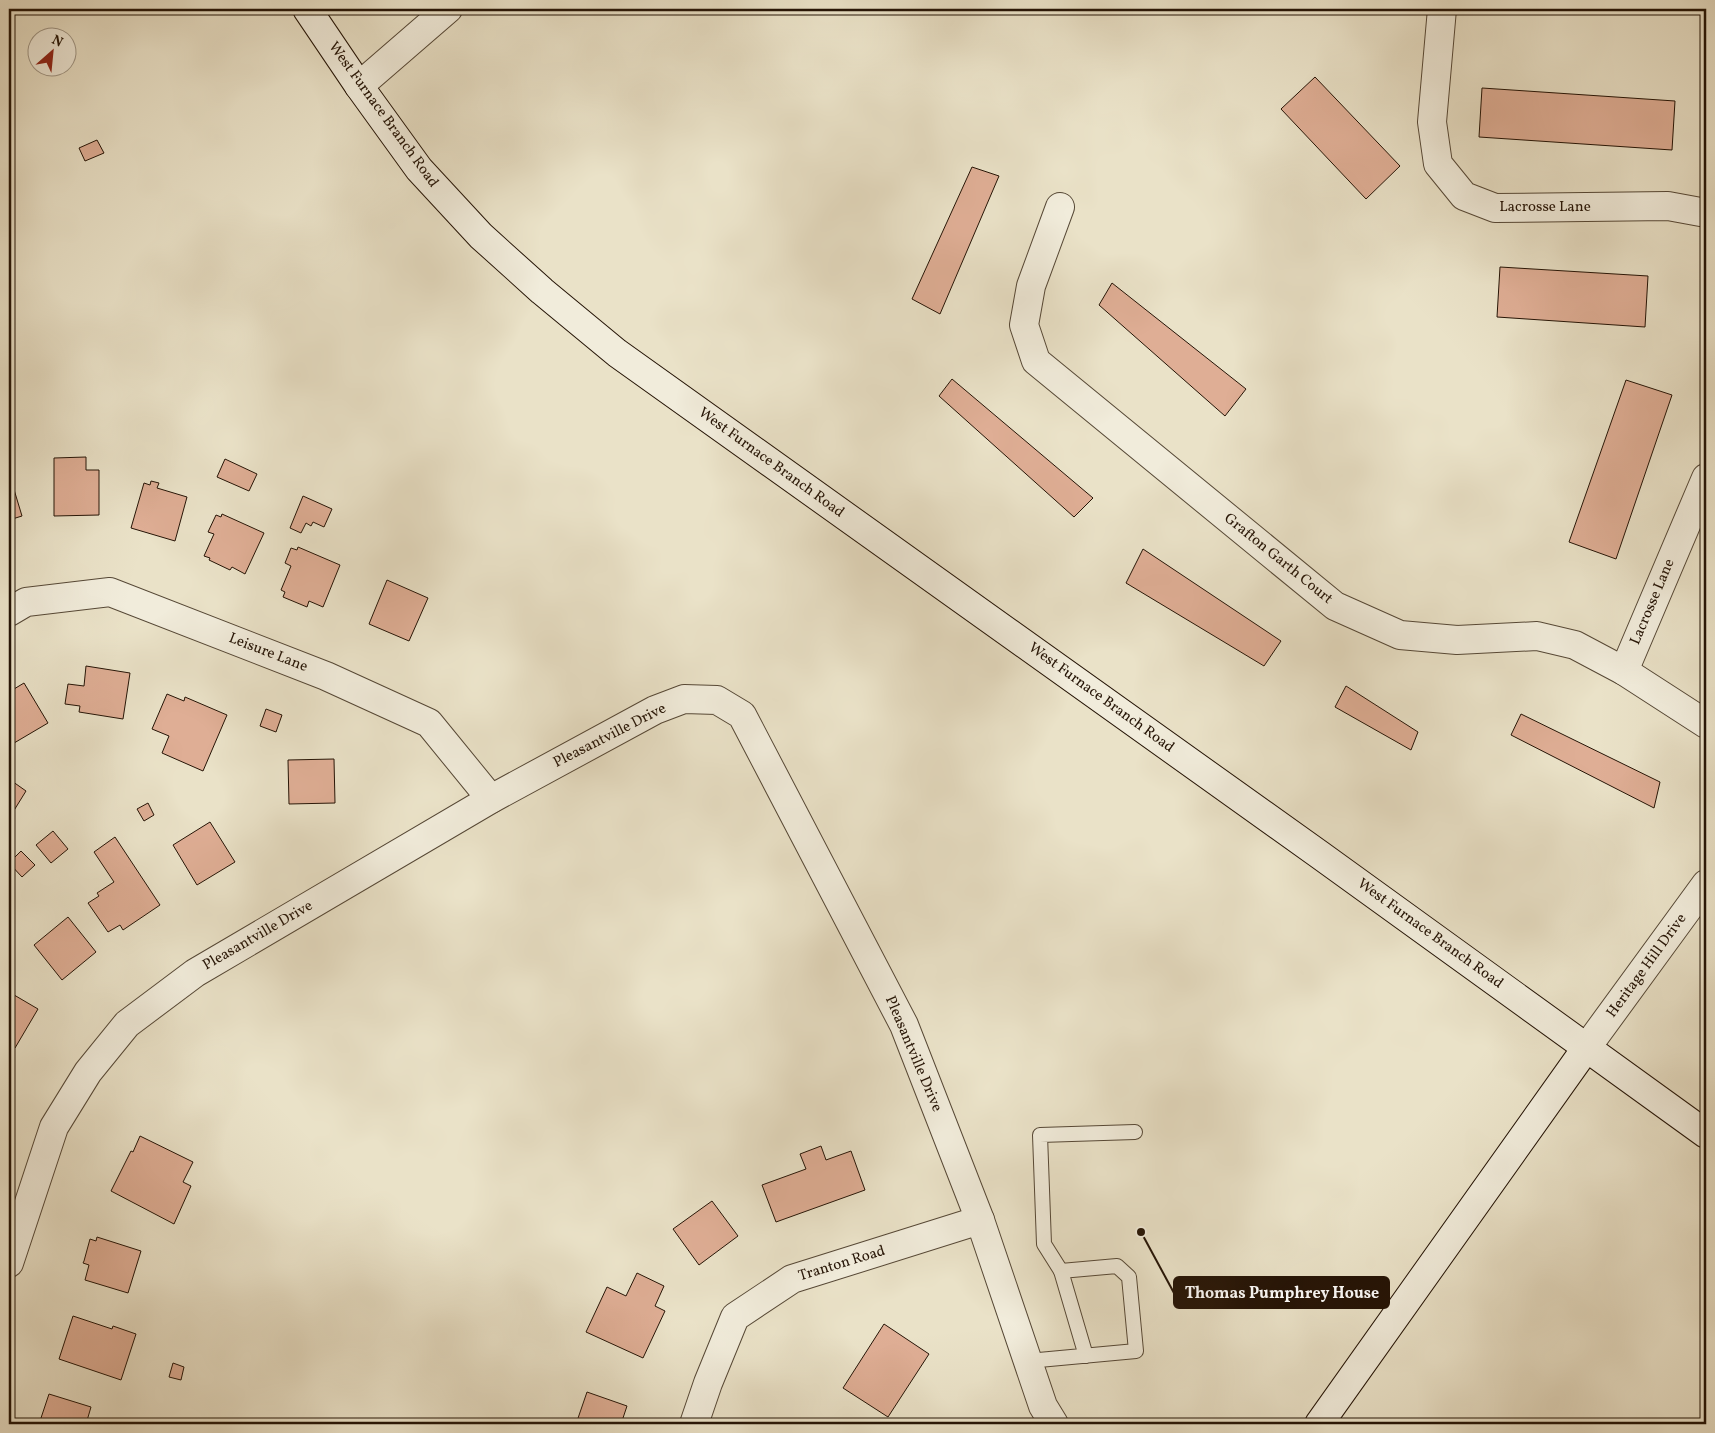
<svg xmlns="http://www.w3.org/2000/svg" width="1715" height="1433" font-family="Vollkorn,serif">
	<rect width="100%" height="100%" fill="#eae2c8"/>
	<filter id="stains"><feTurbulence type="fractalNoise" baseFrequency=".004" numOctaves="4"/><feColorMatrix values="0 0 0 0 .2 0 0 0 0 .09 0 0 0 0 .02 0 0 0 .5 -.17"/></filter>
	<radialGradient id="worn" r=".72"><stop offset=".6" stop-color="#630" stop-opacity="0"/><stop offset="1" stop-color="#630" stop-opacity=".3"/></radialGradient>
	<g fill="#dfae95" stroke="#251406">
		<path d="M1315,77L1400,166L1366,199L1281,109Z"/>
		<path d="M1482,88L1675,101L1672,150L1479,137Z"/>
		<path d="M97,140L104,153L85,161L79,148Z"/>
		<path d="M972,167L999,176L940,314L912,299Z"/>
		<path d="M1500,267L1648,276L1645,327L1497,317Z"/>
		<path d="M1112,283L1246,389L1225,416L1099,305Z"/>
		<path d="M952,379L1093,498L1074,517L939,396Z"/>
		<path d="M1626,380L1672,395L1616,559L1569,542Z"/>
		<path d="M86,457V470H99V515L54,516V458Z"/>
		<path d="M225,459L257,474L249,491L217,477Z"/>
		<path d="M9,473L22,516L9,520Z"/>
		<path d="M151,481L159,483L157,488L187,497L175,541L131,528L144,483L150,485Z"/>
		<path d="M303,496L332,509L324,527L313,522L311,526L306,523L301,533L290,528Z"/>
		<path d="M222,514L264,533L245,574L232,567L230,570L209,560L210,558L204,556L214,534L208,532L216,515L221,517Z"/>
		<path d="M298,547L340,565L323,607L309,601L307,607L283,597L285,592L281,590L291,566L285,563L291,548L297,550Z"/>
		<path d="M1143,549L1281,641L1264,666L1126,583Z"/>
		<path d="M387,580L428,598L409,641L369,624Z"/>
		<path d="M86,666L130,673L123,719L79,712L80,706L65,704L68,684L84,686Z"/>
		<path d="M24,683L48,723L9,746V692Z"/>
		<path d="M1346,686L1418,732L1411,750L1335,707Z"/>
		<path d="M167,694L184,701L185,697L227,715L203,771L162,753L169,736L152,729Z"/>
		<path d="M266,709L282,715L276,732L260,726Z"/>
		<path d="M1521,714L1660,782L1654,808L1511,735Z"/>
		<path d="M334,759L335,803L289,804L288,760Z"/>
		<path d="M9,779L26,791L13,812L9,809Z"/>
		<path d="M148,803L154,815L144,821L137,809Z"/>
		<path d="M210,822L235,862L197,885L173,845Z"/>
		<path d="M53,831L68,849L51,863L36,845Z"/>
		<path d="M115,837L160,905L123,930L120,925L108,932L88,903L99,896L97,893L114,882L94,852Z"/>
		<path d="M21,851L35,865L22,877L9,863Z"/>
		<path d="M68,917L96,952L62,980L34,945Z"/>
		<path d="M9,992L38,1009L15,1048L9,1044Z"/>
		<path d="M140,1136L193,1162L183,1182L191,1186L174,1224L111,1191L131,1151L133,1152Z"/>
		<path d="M821,1146L826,1160L851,1151L865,1190L776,1222L762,1185L806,1169L800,1154Z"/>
		<path d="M712,1201L738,1236L699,1265L673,1229Z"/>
		<path d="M97,1237L141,1251L128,1293L85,1280L89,1265L83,1263L84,1261L90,1239L96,1241Z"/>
		<path d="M637,1273L664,1286L655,1306L665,1311L643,1358L586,1332L607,1287L626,1296Z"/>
		<path d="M73,1316L112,1329L113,1326L136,1334L121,1380L59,1359Z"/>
		<path d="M884,1324L929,1354L888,1417L843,1388Z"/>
		<path d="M173,1363L184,1367L181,1380L169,1377Z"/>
		<path d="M587,1392L627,1406L621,1424H576Z"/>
		<path d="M49,1394L91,1407L86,1424H39Z"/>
	</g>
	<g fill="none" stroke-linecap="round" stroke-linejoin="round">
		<g stroke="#564836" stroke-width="16">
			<g id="lane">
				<path d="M1061,1271L1044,1244L1040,1135L1135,1132"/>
				<path d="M1028,1361L1136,1351L1129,1277L1117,1266L1061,1271L1086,1356"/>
			</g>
		</g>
		<g stroke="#564836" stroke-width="30">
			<g id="street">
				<path d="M1442,9L1432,122L1438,164L1464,196L1495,208L1668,206L1706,213"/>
				<path d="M359,86L448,9"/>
				<path d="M1060,207L1031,286L1024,325L1036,361L1335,606L1400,635L1457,640L1537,636L1575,645L1624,671L1706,724"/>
				<path d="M9,612L26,602L110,592L326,676L429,723L491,799"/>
				<path d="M1624,671L1706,478"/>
				<path d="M1587,1047L1706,884"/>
				<path d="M9,1263L54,1127L88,1072L127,1024L195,973L491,799L655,710L684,699L717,700L742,715L904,1025L980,1220L1043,1406L1054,1424"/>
				<path d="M694,1424L708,1383L735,1317L792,1279L980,1220"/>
			</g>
		</g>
		<g stroke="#251406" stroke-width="30">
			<g id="secondary">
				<path d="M307,9L359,86L419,169L481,236L542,291L617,353L1320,855L1706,1134"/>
				<path d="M1319,1424L1587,1047"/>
			</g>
		</g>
		<use href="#lane" stroke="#f1ecdb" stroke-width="14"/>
		<use href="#street" stroke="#f1ecdb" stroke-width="28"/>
		<use href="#secondary" stroke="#f1ecdb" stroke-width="28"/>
	</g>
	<g text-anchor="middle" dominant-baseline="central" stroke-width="5" stroke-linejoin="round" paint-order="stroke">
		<g font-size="15" fill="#251406" stroke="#f1ecdb">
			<text transform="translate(383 115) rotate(54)">West Furnace Branch Road</text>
			<text x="1545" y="207">Lacrosse Lane</text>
			<text transform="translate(771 463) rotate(36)">West Furnace Branch Road</text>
			<text transform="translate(1278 559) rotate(39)">Grafton Garth Court</text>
			<text transform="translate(1653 602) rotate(-67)">Lacrosse Lane</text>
			<text transform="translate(268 653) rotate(21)">Leisure Lane</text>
			<text transform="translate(1101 698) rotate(36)">West Furnace Branch Road</text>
			<text transform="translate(610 736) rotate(-27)">Pleasantville Drive</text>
			<text transform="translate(1430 934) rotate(36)">West Furnace Branch Road</text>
			<text transform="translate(258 936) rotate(-30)">Pleasantville Drive</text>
			<text transform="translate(1647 966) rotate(-54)">Heritage Hill Drive</text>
			<text transform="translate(913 1054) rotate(67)">Pleasantville Drive</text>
			<text transform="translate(842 1264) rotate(-17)">Tranton Road</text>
		</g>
	</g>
	<path fill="none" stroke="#251406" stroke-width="2" d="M1141 1232L1174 1293"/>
	<circle fill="#251406" stroke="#f1ecdb" stroke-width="2" cx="1141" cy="1232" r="5"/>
	<rect fill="#251406" stroke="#251406" stroke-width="2" x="1174" y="1277" width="215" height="31" rx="5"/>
	<g font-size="16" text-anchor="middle" font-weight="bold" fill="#fff">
		<text x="1282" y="1298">Thomas Pumphrey House</text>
	</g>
	<rect width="1715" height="1433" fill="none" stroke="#eae2c8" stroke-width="30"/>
	<rect x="10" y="10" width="1695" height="1413" fill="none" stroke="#251406" stroke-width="2.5"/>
	<rect x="15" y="15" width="1685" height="1403" fill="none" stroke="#251406"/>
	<g transform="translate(52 52) rotate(27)"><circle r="24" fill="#f1ecdb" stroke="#9f9686"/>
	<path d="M0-4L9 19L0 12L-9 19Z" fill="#8f2418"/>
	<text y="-8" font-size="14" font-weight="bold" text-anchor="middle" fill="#251406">N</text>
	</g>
	<rect width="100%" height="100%" filter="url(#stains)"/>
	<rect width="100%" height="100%" fill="url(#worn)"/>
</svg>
